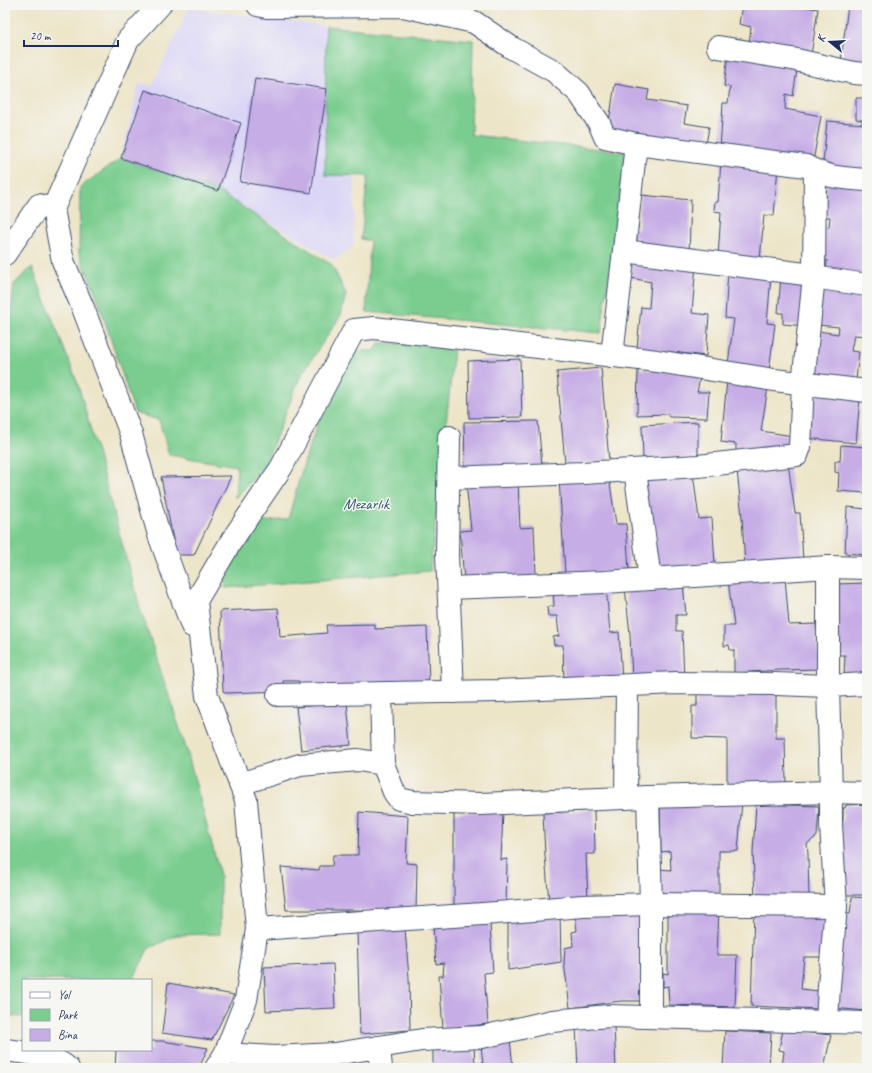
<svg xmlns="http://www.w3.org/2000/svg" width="872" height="1073" font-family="Caveat,sans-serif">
	<rect width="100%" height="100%" fill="#f6f6f2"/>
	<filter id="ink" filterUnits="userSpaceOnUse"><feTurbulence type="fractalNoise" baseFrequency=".025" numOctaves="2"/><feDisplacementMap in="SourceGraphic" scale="8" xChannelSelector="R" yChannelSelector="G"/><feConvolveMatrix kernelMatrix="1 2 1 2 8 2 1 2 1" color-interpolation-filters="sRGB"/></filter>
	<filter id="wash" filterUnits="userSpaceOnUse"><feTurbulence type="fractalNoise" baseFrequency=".012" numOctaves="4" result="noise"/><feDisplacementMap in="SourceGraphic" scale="16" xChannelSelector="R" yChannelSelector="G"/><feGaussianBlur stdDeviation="0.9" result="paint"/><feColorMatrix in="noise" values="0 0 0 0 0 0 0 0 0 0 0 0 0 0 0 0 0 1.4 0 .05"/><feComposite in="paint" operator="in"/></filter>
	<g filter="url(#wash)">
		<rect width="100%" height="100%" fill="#ede5c8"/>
		<path fill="#dcd6f6" d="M189,8L326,26L325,174L355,176L353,246L335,260L231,200L121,158L139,83L152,86Z"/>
		<g fill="#7acd8f" stroke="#4a7e76">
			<path d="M326,26L473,40L471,135L626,152L601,333L366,312L370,241L361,239L368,176L325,175Z"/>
			<path d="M121,158L218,191L332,265L346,294L341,315L300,377L264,467L235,498L237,466L169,455L159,420L135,413L96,294L79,254L80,187Z"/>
			<path d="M32,267L78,384L140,608L187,751L220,875V934L176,935L148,949L133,980H23V1017L5,1016V369L14,284Z"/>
			<path d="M379,343L415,344L454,350L430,571L225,588L227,571L262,522L288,519L304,463L325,403L350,350L375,351Z"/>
		</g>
		<g id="blocks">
			<g fill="#c6ade6">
				<path d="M742,5H795L818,9L811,55L749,44L751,27L739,24Z"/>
				<path d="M848,5H867V63L841,61Z"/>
				<path d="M728,55L798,64L793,96L786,94L785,109L821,116L813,162L720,150L723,103H728L730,87L724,86Z"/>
				<path d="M255,78L327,89L311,193L240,182Z"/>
				<path d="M615,84L649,90L647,100L687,106L684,123L709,127L706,145L608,128Z"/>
				<path d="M145,90L241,123L218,191L121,158Z"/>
				<path d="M856,98H867V151L865,175L823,163L827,121L863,124L862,120L856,119Z"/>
				<path d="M721,161L778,166L774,216L764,215L760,260L718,257L721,212L714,211L715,202H718Z"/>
				<path d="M827,180L867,185V279L826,274L827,260H822V226L829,227L830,217H825Z"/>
				<path d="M641,195L691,200L689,253L637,248V237H633V228L638,229Z"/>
				<path d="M633,257L696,264L692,313L709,315L706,356L637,348L641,307L649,308L651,282L631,278Z"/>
				<path d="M728,271L771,276L767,323L775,324L769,371L728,364L734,319L725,318Z"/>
				<path d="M781,276L805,279V326L783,324V313H778Z"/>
				<path d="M822,284L867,288V336L854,335L851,351L859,352L856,380L812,375L818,331L838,334L839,327L818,325Z"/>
				<path d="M520,359L522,417L469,418L468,361Z"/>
				<path d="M601,368L609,461L565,464L557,372Z"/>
				<path d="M638,369L701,374L697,392H709L707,418L669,417L668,414L637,415Z"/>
				<path d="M727,380L768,387L761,431L793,436L792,450L736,455V444L721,442Z"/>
				<path d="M810,393L860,398L856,443L805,438Z"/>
				<path d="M538,421L542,465L465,468L464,422Z"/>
				<path d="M698,422V457L643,459L642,425Z"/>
				<path d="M841,445L867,447V493L838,491L839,473L835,472V461H840Z"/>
				<path d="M788,463L795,513H800L803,561L745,565L742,517L737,470Z"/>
				<path d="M693,473L699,519L712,518L715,564L654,568L642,476Z"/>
				<path d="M231,476L194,555H176L161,477Z"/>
				<path d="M609,477L616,524H626L629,571L565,573L559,479Z"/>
				<path d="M518,480L520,528L534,527L536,577L464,580L460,531L471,530L466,483Z"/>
				<path d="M847,507L867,509V555L845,553Z"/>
				<path d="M785,577L789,625L816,624L819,669L781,670L734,673V650H730L729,645L724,646V626H734L728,580Z"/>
				<path d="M683,583L686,615H676V631H682L684,678L632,681L630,634L625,587Z"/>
				<path d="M867,583V678H844L845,655H838L836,584Z"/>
				<path d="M606,585L610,633L619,632L622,680L564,683L563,645H554L553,637L559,636L557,616H548L547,607L554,606L553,590Z"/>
				<path d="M278,608L280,637L327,633L326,625L375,624V629L427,627L429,684L299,689V681H283V691L227,693L223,691L220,611Z"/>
				<path d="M697,691L776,693V738H785L786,785H727V739L692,738V706H697Z"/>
				<path d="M347,703L351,745L301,750L296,707Z"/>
				<path d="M742,801L738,851H719V899H659V869L671,870L670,851L661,852L660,806Z"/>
				<path d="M756,804L819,806L817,836L807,844L808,854L809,900L755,899L753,852Z"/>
				<path d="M867,804V895H842L837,821H843V808H845L846,805Z"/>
				<path d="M594,810L595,854H586L588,901L549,902L545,855L543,813Z"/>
				<path d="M503,811L501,860L507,859L506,907L454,910V813Z"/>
				<path d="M359,812L408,816L406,863L417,864L416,913L356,910H286L281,867L319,870L320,866H332L333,855H358Z"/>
				<path d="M852,897L867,898V1011L832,1008L843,913L850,914Z"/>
				<path d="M719,908L717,955H737L735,1007L669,1005L668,986L663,987V973L668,974V909Z"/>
				<path d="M754,910L824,911L823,957H804L801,989L819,991V1009L751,1006Z"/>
				<path d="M640,911V1001H621L570,1008L564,962L565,948L573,946L572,932L577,931L575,914Z"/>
				<path d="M560,914L561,962L508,970V920Z"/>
				<path d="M490,923L493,972L484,973L488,1024L443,1029L439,976H443L444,963L436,964L433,926Z"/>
				<path d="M405,929L409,978L410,1030L360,1034L357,931Z"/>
				<path d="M333,964L335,1008L266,1011L264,967Z"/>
				<path d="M168,983L234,995L212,1040L162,1033Z"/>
				<path d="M614,1026L616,1068H578L576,1027Z"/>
				<path d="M783,1030L831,1035L824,1068H782L784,1051L779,1050Z"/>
				<path d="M725,1031L771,1033L769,1068H723Z"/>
				<path d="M510,1039L513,1068H433V1049L474,1046L475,1065L483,1064L481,1044Z"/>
				<path d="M151,1041H162L208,1048L199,1068H115L116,1050H151Z"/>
				<path d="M354,1065L355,1068H281V1066Z"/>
			</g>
		</g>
	</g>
	<g filter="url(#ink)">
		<use href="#blocks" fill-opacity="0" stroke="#3a4a6e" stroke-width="1"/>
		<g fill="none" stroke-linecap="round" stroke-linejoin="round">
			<g stroke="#3a4a6e" stroke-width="24">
				<g id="street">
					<path d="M258,5L267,7L403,6L474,22L512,48L554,71L579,93L599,123L605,137L636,144L806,166C827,178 843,178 867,180"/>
					<path d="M718,47L792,59L854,73L867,74"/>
					<path d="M53,209L128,40L160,5"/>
					<path d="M624,251L805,274L820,278L867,285"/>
					<path d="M5,254L39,205L53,209L63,261L83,308L131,434L159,535L192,626"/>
					<path d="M612,356L636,144"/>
					<path d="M449,437L447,555L453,692"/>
					<path d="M635,470L650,579"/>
					<path d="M449,478L583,473L698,466L797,455L800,447L803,384L814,276L815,171"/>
					<path d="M449,588L605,582L828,567L867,568"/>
					<path d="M381,694L383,764"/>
					<path d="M278,695L498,691L676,683L776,684L828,686L867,684"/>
					<path d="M240,784L300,765L358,760L383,764L394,792L399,799L413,802L481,804L648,797L831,792L867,793"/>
					<path d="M648,797L651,904V1017"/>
					<path d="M626,798L627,686"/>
					<path d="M257,929L483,914L583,906L651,904L836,906"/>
					<path d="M827,1022L829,986L836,906L831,825V792L828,686V567"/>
					<path d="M379,1047L381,1068"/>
					<path d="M5,1050C23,1052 54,1055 68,1068"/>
					<path d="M225,1054L275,1057L335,1054L422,1040L482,1037L552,1021L609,1016L867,1023"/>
					<path d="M216,1068L225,1054L246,1000L257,929L246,800L207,696L196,601L232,540L281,468L354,330L374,328L657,361L774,380L867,391"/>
				</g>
			</g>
			<use href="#street" stroke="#fff" stroke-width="22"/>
		</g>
	</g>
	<g text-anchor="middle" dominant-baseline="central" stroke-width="3" stroke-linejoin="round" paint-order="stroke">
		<g font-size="16" fill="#33566a" stroke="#f6f6f2">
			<text x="366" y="504">Mezarlık</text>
		</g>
	</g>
	<rect width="872" height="1073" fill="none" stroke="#f6f6f2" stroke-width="20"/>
	<rect x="22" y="979" width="130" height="72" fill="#f6f6f2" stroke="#9ea6b7"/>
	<rect x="30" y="992" width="20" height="6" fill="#ffffff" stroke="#9ea6b7"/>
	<text x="58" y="999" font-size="12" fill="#1b2f5e">Yol</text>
	<rect x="30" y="1009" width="20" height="12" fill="#7acd8f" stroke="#9ea6b7"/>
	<text x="58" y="1019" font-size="12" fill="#1b2f5e">Park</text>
	<rect x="30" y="1029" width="20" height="12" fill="#c6ade6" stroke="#9ea6b7"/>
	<text x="58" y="1039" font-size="12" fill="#1b2f5e">Bina</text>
	<g transform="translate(830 42) rotate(288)" stroke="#f6f6f2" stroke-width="3" paint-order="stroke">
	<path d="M0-3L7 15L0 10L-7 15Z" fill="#1b2f5e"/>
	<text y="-6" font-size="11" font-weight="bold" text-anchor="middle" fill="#1b2f5e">K</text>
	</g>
	<path d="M24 40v6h94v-6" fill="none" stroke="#1b2f5e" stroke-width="2"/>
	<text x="30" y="40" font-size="12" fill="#1b2f5e" stroke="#f6f6f2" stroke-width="3" paint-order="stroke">20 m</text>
</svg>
